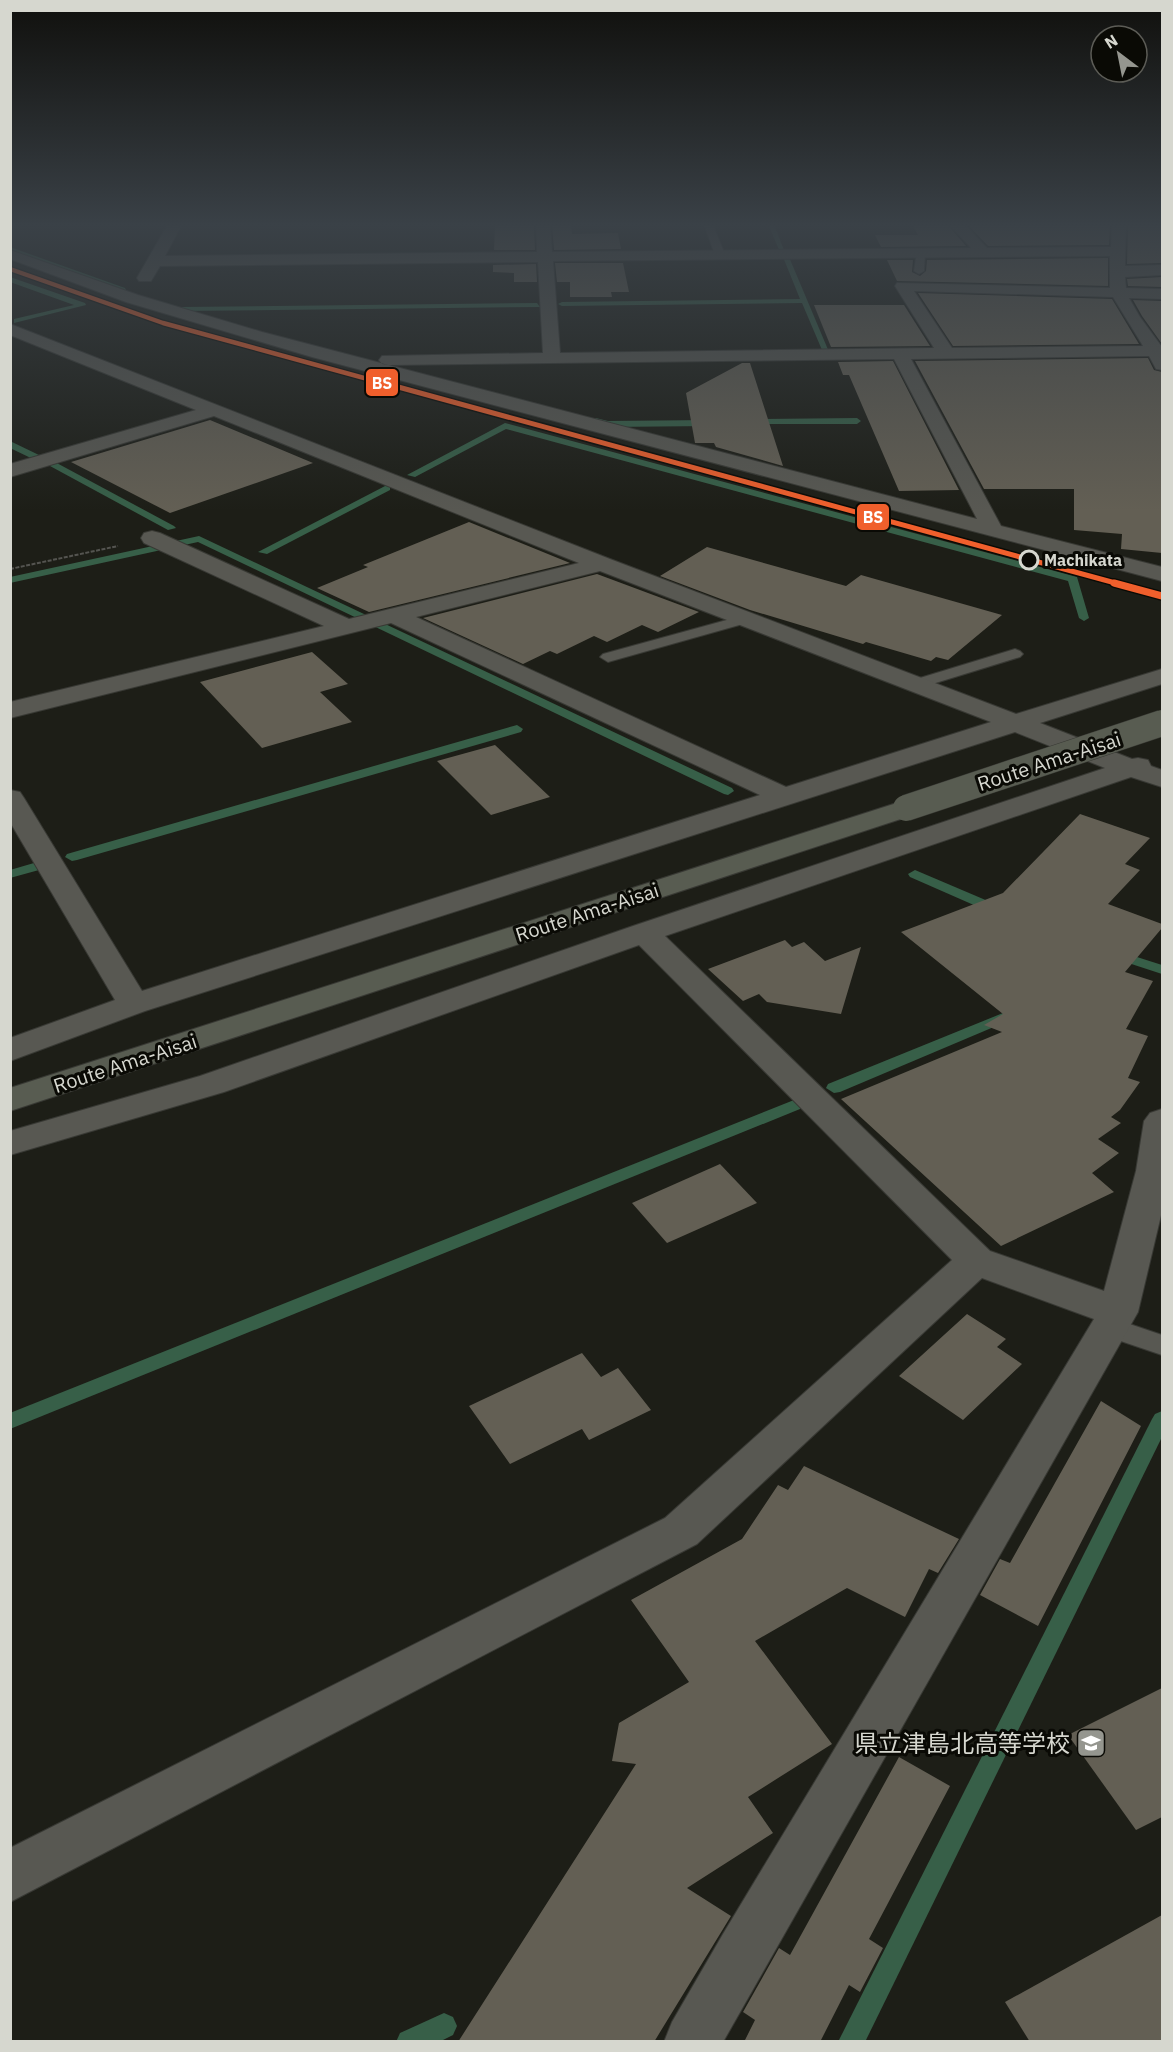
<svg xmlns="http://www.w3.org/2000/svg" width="1173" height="2052" font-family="'IBM Plex Sans','Noto Sans JP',sans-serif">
	<rect width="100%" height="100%" fill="#1d1e17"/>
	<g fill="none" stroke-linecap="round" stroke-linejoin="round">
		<g fill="#375f48" fill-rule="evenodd">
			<path d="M768,224H774L785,253L780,252Z"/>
			<path d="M10,247L125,288L126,290L119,292L10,252Z"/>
			<path d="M786,255L789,257L829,352L822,350L802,303L562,306L558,304L562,302L800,299L783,257Z"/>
			<path d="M10,277L85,303L86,305L14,323V319L74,305L10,282Z"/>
			<path d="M537,303L540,307L181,311L177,309L181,307Z"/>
			<path d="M596,418L608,421L710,420L714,423L710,426L608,427L593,423L592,421Z"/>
			<path d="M749,419L857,418L861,421L857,424H746L745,422Z"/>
			<path d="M505,423L1077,577L1089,618L1084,621L1079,618L1068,581L506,429L415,477L407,475Z"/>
			<path d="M10,441L41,456L43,458L35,460L10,448Z"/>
			<path d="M53,461L174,526L176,528L168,530L50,466L48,464Z"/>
			<path d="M387,485L390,486V490L267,554L258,552Z"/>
			<path d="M199,536L732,788L734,791L728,795L724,794L198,542L10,583V577Z"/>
			<path d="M517,725L523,729L521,732L77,860L72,861L65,857L67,854Z"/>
			<path d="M34,863L39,864L41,867L39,870L10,878V870Z"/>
			<path d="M915,870L1002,907L1004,910L997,914L992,913L910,877L908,874Z"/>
			<path d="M1115,950L1162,965V974L1110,957L1108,954L1110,951Z"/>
			<path d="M1003,1013L1008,1015L1010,1018L1008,1021L840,1092L834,1093L826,1088L828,1084Z"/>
			<path d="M794,1100L800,1101L802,1105L800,1109L10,1429V1413Z"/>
			<path d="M1162,1411V1437L865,2042H838L1152,1419L1155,1414Z"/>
			<path d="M444,2013L453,2017L457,2026L453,2035L439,2042H396L400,2033Z"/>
		</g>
	</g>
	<g fill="#635f54">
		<path d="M912,224H947L966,246L881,247L875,235H918Z"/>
		<path d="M967,224H1110L1109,245L988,246Z"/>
		<path d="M1128,224H1162V263L1127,264Z"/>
		<path d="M534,225L535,250H494L495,226Z"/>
		<path d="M552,225H571L572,234L618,233L621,249L554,250Z"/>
		<path d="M1108,258V286L897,281L887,260H913L912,272L920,276L926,271L927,260Z"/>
		<path d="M555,263H623L629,292H611L612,297H570V282H557Z"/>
		<path d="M536,264L537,282H514V273L493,272V265Z"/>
		<path d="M1162,277V287L1128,286L1127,279Z"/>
		<path d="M918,293L1112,299L1139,344L953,346Z"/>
		<path d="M1133,300L1162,301V344L1142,316Z"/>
		<path d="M814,305H904L930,346L831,347Z"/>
		<path d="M1148,358L1154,370L1162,372V553L1121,549L1122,534L1074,530V489H984L915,361Z"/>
		<path d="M893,361L959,490L899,491L849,375H843L838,362Z"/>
		<path d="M742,363H750L783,466L716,447L714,443H695L686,393Z"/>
		<path d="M210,420L313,463L170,513L71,462Z"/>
		<path d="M469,522L570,563L369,612L317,588L368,567L363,565Z"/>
		<path d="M707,547L846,586L861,575L1002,615L948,660L936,657L931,661L866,642L863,644L750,610L660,576Z"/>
		<path d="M597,574L699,612L658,632L642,625L607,642L594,636L557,654L550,651L523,664L423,618Z"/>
		<path d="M312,652L348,684L320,692L352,722L262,748L200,682Z"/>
		<path d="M495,745L550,797L491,815L437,761Z"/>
		<path d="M1080,814L1150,838L1125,864L1140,870L1108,904L1162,924V928L1125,972L1153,981L1126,1029L1148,1036L1128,1078L1140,1082L1120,1110L1111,1117L1121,1123L1098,1139L1119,1153L1092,1173L1114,1192L1001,1246L841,1099L1002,1032L984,1025L1003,1014L901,932L1003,893Z"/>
		<path d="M785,940L792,947L804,942L825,961L861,947L841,1014L767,1002L759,994L743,1001L708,969Z"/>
		<path d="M720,1164L757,1203L667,1243L632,1203Z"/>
		<path d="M967,1314L1006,1339L997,1347L1022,1364L963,1420L899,1376Z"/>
		<path d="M582,1353L601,1377L618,1368L651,1410L589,1440L582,1429L510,1464L469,1406Z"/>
		<path d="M1101,1401L1141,1426L1038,1626L980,1595L1000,1559L1010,1563Z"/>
		<path d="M804,1466L959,1539L938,1573L929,1569L905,1617L847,1588L755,1641L832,1744L748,1797L773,1833L687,1888L731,1916L654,2042H458L636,1764L612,1761L619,1723L689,1682L631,1600L742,1539L778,1485L788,1490Z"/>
		<path d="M1162,1688V1817L1136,1830L1068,1735Z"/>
		<path d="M899,1757L950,1786L869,1939L883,1948L860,1992L849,1985L820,2042H744L755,2020L743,2012L779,1948L790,1955Z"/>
		<path d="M1162,1915V2042H1030L1005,2002Z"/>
	</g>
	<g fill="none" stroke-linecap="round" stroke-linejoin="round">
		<g stroke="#383934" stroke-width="2">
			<g id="service">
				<path d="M704,224L713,225L725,255L723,257L715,255Z"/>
				<path d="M917,251L925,253L924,271L919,274L914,271Z"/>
				<path d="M745,615L752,619L750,622L608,662L600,657L603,654Z"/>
				<path d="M1015,649L1020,651L1023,654L1020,657L916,689L908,684L910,681Z"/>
				<path d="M1109,1317L1162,1335V1355L1100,1334L1096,1327L1100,1320Z"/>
			</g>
		</g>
		<g stroke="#383934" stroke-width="2">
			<g id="minor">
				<path d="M168,224H182L165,256L537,252L536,224H550L552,252L971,248L949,224H964L987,248L1111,247L1112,224H1126L1125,266L1162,265V275L1125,277L1126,288L1162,289V299L1129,298L1140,317L1162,347V370L1156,369L1149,356L911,359L1001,526L1162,567V581L312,357L126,302L10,259V250L138,295L262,332L977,519L894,359L388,365L382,364L379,360L382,356L543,353L538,262L160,266L151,281H139L137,278ZM1110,256V288L897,283L895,286L934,348L560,353L553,261ZM914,291L1113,297L1143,346L952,348Z"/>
				<path d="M10,324L610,559L1016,714L1162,669V684L1040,723L1132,759L1138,758L1148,760L1151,766L1162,770V787L1131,777L665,936L990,1251L1104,1291L1136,1171L1144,1121L1150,1113L1162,1109V1211L1138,1312L723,2042H664L672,2022L723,1934L1094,1319L982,1278L697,1544L10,1902V1848L665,1518L952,1260L639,945L224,1092L10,1155V1131L200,1076L633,926L1105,768L1015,732L145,1011L10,1061V1038L115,1000L10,822V790L20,792L24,798L142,991L760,795L391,623L10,718V702L324,626L144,543L141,538L144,533L152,531L160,533L349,619L579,563L214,416L10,477V464L196,410L10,335ZM600,571L991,722L786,787L416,617Z"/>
			</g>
		</g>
		<g stroke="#383934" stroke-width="2">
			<path id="primary" d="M906,800L916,802L920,808L916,814L10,1111V1088Z"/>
		</g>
		<path stroke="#545450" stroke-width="2" stroke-dasharray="4 1.5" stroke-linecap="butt" d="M10,569L118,546"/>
		<use href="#service" fill="#585852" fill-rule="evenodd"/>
		<use href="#minor" fill="#585852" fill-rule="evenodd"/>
		<use href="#primary" fill="#585c51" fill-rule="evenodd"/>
		<g stroke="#383934" stroke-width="27" stroke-linecap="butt">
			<path id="primary-bridge" d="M906,808L1162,723"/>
		</g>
		<use href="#primary-bridge" stroke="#585c51" stroke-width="26"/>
		<g stroke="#0a0a05" stroke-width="7">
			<path id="rail-1-far2" d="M10,269L163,323L386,384"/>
		</g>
		<g stroke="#0a0a05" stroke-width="8">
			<path id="rail-1-far1" d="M380,382L1119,584"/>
		</g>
		<g stroke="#0a0a05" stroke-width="10">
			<path id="rail-1" d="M1114,583L1162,596"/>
		</g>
		<use href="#rail-1-far2" stroke="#f05f2c" stroke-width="4.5"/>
		<use href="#rail-1-far1" stroke="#f05f2c" stroke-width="5"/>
		<use href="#rail-1" stroke="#f05f2c" stroke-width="7"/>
	</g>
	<linearGradient id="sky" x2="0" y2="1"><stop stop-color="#10100d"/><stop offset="0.44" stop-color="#3a4147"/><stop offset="1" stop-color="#3a4147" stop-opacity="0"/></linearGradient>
	<rect width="1173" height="511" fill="url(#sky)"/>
	<defs>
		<g id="school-square" transform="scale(1.5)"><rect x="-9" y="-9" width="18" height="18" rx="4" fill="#95968f" stroke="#0a0a05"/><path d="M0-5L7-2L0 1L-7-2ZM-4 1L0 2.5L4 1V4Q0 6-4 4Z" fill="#fff"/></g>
	</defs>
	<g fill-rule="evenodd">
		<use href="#school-square" x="1091" y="1743"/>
	</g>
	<circle fill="#0a0a05" stroke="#d6d7cf" stroke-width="3" cx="1029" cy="560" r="9"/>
	<g text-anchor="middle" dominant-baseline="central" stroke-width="6" stroke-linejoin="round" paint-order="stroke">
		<g font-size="16" font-weight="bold" fill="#d6d7cf" stroke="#0a0a05" text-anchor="start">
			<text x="1044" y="560">Machikata</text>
		</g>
		<g font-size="20" fill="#d6d7cf" stroke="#0a0a05">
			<text transform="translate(1049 761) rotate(-18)">Route Ama-Aisai</text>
			<text transform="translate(587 912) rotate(-18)">Route Ama-Aisai</text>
			<text transform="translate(125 1063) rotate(-18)">Route Ama-Aisai</text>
		</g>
		<g font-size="24" fill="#d6d7cf" stroke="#0a0a05" text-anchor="end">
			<text x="1070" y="1743">県立津島北高等学校</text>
		</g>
	</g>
	<g stroke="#0a0a05" stroke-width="2">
		<rect x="365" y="368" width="34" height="29" rx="6" fill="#f05f2c"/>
		<rect x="856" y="503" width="34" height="28" rx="6" fill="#f05f2c"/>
	</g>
	<g font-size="16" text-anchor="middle" font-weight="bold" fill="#fff">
		<text x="382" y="389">BS</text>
		<text x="873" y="523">BS</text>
	</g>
	<rect width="1173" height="2052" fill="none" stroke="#d6d7cf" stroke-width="24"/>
	<g transform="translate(1119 54) rotate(328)"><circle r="28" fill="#0a0a05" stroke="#5c5c56" stroke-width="1.5"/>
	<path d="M0-4.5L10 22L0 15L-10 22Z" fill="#95968f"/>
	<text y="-9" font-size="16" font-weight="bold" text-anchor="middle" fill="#d6d7cf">N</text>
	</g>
</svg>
